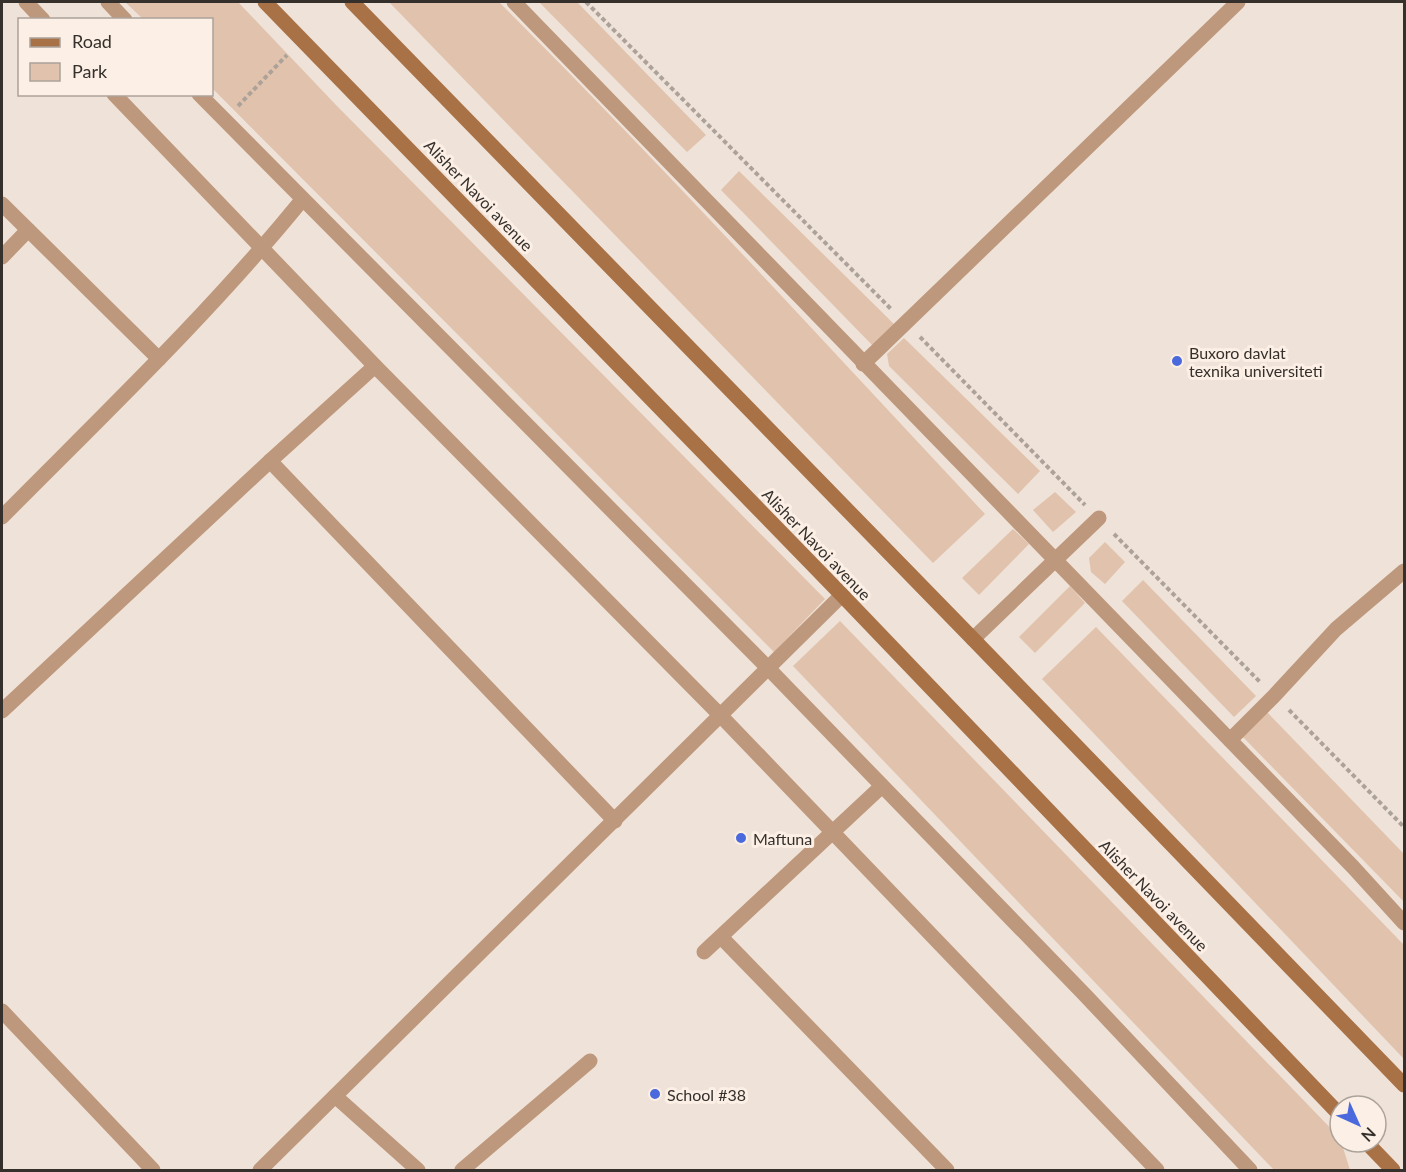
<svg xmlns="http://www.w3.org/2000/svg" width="1406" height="1172" font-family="Lato,sans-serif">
	<rect width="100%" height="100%" fill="#efe2d8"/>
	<g fill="#e1c2ac">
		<path d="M125,2H238L336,105L825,599L774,652L212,88V20L143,19Z"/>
		<path d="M389,2H499C665,168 824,342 985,514L933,563Z"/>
		<path d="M539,2H577L706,135L687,152Z"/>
		<path d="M739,171L898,328L875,348L721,190Z"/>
		<path d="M904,338L1040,471L1018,494L889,366L887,354Z"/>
		<path d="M1055,492L1076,512L1053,532L1033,510Z"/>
		<path d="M1013,529L1029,544L979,595L962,578Z"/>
		<path d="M1105,542L1125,562L1105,584L1091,572L1089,558Z"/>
		<path d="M1143,580L1256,696L1234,717L1122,601Z"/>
		<path d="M1070,586L1085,603L1035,653L1019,637Z"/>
		<path d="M840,621L1340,1138L1350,1170H1274L793,666Z"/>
		<path d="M1096,627L1404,945V1059L1042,679Z"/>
		<path d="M1266,711L1404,854V902L1240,734Z"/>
	</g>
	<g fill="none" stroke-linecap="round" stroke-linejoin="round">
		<g stroke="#aca29a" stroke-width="4" stroke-dasharray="4.5 3" stroke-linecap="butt">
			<path d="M586,2L891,309"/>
			<path d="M238,106L287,55"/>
			<path d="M920,337L1085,505"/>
			<path d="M1114,534L1260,682"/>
			<path d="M1289,710L1404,827"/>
		</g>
		<g stroke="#be987c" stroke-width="15">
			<path d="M26,2L43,20"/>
			<path d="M114,94L375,366L721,716L1157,1170"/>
			<path d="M2,204L159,359"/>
			<path d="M2,257L28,230"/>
			<path d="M863,364L1238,2"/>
			<path d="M270,461L615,821"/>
			<path d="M2,517C104,414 210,313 302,200"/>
			<path d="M973,639L1099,518"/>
			<path d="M2,711L270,461L375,366"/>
			<path d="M1230,740L1274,696L1336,629L1404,571"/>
			<path d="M721,937L947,1170"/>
			<path d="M704,952L882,786"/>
			<path d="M2,1011L153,1170"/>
			<path d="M335,1096L418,1170"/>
			<path d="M260,1170L842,595"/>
			<path d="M462,1170L590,1061"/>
		</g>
		<g stroke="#be987c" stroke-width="15">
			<path d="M108,2L125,20"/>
			<path d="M514,2L1353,867L1404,923"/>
			<path d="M199,94L767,667L1085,995L1250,1170"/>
		</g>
		<g stroke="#a97246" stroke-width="15">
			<path d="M265,2L842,595L1340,1115"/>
			<path d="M352,2L973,639L1404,1085"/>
			<path d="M1366,1142L1393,1170"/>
		</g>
	</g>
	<g fill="#4a69dd" stroke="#fcefe5" stroke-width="2">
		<circle cx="1177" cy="361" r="6"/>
		<circle cx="741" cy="838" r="6"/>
		<circle cx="655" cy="1094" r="6"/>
	</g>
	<g text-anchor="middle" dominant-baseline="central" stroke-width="6" stroke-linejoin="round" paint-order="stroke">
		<g font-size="16" fill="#35302c" stroke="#fcefe5">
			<text transform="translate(479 195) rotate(46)">Alisher Navoi avenue</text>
			<text transform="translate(817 544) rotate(46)">Alisher Navoi avenue</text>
			<text transform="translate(1154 895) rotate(46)">Alisher Navoi avenue</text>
		</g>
		<g font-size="16" fill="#35302c" stroke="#fcefe5" text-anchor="start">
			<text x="1189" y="352">Buxoro davlat<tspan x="1189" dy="18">texnika universiteti</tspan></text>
			<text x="753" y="838">Maftuna</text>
			<text x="667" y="1094">School #38</text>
		</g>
	</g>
	<rect width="1406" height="1172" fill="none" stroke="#35302c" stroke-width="6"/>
	<rect x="18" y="18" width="195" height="78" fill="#fcefe5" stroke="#aca39b" stroke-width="1.5"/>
	<rect x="30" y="38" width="30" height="9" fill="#a97246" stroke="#aca39b" stroke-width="1.5"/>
	<text x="72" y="48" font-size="18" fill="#35302c">Road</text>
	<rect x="30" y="63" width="30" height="18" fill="#e1c2ac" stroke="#aca39b" stroke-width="1.5"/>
	<text x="72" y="78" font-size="18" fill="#35302c">Park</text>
	<g transform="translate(1358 1124) rotate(135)"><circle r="28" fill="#fcefe5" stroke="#aca39b" stroke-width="1.5"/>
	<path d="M0-4.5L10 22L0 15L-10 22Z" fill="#4a69dd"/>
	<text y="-9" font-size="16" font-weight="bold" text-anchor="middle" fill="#35302c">N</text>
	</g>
</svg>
